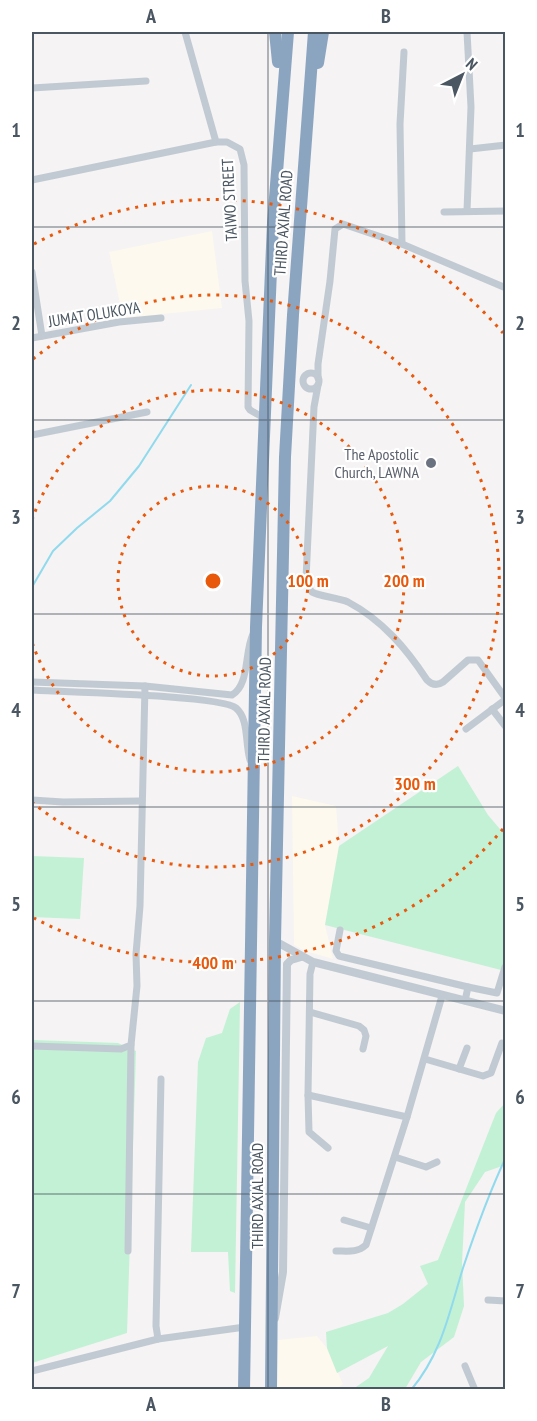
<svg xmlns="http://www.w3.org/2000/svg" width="537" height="1421" font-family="'PT Sans Narrow',sans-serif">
	<rect width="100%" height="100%" fill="#f5f3f3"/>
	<g fill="#fdf9ef">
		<path d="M212,231L222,308L123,318L109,252Z"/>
		<path d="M292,796L336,806L339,846L325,925L333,959L305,951L294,945Z"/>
		<path d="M317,1336L327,1348L343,1384L337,1389L276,1390L278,1340Z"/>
	</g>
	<g fill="#c3f1d5">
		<path d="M458,766L488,815L505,835V971L325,925L339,846Z"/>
		<path d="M32,856L84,858L80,919L32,917Z"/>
		<path d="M240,1002L235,1293L230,1291L228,1252H191L198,1062L206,1038L222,1033L230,1009Z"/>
		<path d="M32,1040L118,1043L136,1051L127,1333L32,1363Z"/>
		<path d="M505,1103V1165L485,1172L465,1202L462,1263L464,1306L454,1337L421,1362L405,1389H353L369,1378L388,1346L337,1373L327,1348L326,1332L388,1313L403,1304L428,1284L420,1266L438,1260L496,1113Z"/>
	</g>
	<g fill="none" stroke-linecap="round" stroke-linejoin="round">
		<g stroke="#90daee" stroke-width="2">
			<path d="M32,587L53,551L77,528L110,501L139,466L191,385"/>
			<path d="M411,1390C442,1353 449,1313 463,1268C476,1229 488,1195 506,1157"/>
		</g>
		<g stroke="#c1cad2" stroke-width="7">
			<path d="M185,32L216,142"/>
			<path d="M32,88L146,81"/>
			<path d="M470,149L506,145"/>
			<path d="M32,180L216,142H227L240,149L244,165L245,281L249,321L248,407L250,410L264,418"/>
			<path d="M467,211L471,107L467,32"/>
			<path d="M444,212L506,211"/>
			<path d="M402,244L400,124L404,52"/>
			<path d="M32,272L42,336"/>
			<path d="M32,338L119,322L161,318"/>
			<circle cx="311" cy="381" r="8"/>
			<path d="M318,378V364L330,281L335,229L343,224L402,244L506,288"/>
			<path d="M318,385L314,407L306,579C308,583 309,589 312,592C318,596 339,598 348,602C382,620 406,648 427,680C432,685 437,686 443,682L468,660H478L506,699L466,729"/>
			<path d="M32,435L147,412"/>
			<path d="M32,682L145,686L232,695C250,684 244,653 253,634"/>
			<path d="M32,690C62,692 221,695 236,708C249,719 245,743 250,760"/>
			<path d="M492,709L506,727"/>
			<path d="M32,800L63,802L141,801"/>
			<path d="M340,930L336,951L339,956L468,987L465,1001"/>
			<path d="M313,962L310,974L308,1095L309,1132L328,1148"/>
			<path d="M468,987L497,993L505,967"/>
			<path d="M310,1012L359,1026L364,1030L366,1036L363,1049"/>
			<path d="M32,1046L121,1049L131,1045L137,986L136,954L140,906L145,686"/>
			<path d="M425,1059L483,1076L491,1073L502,1043"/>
			<path d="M459,1069L467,1048"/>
			<path d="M308,1095L407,1117"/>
			<path d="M395,1157L426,1167L437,1162"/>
			<path d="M344,1220L371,1228"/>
			<path d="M128,1251L131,1045"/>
			<path d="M336,1251C348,1251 357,1253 366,1245L407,1117L442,996"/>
			<path d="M488,1300L506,1301"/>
			<path d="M158,1339L156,1326L161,1079"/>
			<path d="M465,1366L475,1390"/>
			<path d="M32,1371L158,1339L245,1327"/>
		</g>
		<g stroke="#c1cad2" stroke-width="8">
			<path d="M275,941L313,962L506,1011"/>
			<path d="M275,1318L283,1272L287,964L291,960L301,957"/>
		</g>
		<g stroke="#8ba5c1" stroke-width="12">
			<path d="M275,32L278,62"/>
			<path d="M318,63L323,32"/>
			<path d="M244,1390L256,627L273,223L288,32"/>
			<path d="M271,1390L275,941L285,457L293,315L314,32"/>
		</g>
	</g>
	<path fill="none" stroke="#4a5661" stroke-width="1.5" stroke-opacity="0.55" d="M268,32V1390M32,227H506M32,420H506M32,614H506M32,807H506M32,1001H506M32,1194H506"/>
	<g fill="none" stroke="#e8590c" stroke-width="3" stroke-dasharray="3 6">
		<circle cx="213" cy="581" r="95"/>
		<path d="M32 520A191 191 0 1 1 32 642"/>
		<path d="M33 359A286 286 0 1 1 33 803"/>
		<path d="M503 829A382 382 0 0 1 34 918M34 244A382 382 0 0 1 503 333"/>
	</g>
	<circle fill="#6b7280" stroke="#fff" stroke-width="2" cx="431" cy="463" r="6"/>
	<g text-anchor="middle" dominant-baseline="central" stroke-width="4.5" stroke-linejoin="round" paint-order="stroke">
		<g font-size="16" fill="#4a5661" stroke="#fff">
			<text transform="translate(229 200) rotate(-93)">TAIWO STREET</text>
			<text transform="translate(283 223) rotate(-86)">THIRD AXIAL ROAD</text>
			<text transform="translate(94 314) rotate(-9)">JUMAT OLUKOYA</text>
			<text transform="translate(264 710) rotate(-89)">THIRD AXIAL ROAD</text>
			<text transform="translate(257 1196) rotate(-90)">THIRD AXIAL ROAD</text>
		</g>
		<g font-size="16" fill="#5b616d" stroke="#fff" text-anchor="end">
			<text x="419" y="454">The Apostolic<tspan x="419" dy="18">Church, LAWNA</tspan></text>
		</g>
	</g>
	<circle cx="213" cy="581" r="9" fill="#e8590c" stroke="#fff" stroke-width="3"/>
	<g font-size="18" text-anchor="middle" font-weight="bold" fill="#e8590c" stroke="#fff" stroke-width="4.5" stroke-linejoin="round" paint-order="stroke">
		<text x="308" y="587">100 m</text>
		<text x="404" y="587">200 m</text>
		<text x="415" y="790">300 m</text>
		<text x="213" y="969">400 m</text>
	</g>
	<rect width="537" height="1421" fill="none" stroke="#ffffff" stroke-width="66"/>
	<g transform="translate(462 75) rotate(42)" stroke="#ffffff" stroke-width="4.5" paint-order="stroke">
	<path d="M0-4.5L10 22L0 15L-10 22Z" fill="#4a5661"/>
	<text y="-9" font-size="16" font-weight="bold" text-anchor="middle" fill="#4a5661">N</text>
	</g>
	<rect x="33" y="33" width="471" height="1355" fill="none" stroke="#4a5661" stroke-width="2"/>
	<g font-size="20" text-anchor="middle" font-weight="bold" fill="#4a5661">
		<text x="151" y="23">A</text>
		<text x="386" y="23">B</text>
		<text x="16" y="137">1</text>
		<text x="520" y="137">1</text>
		<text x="16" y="330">2</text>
		<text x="520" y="330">2</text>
		<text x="16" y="524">3</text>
		<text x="520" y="524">3</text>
		<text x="16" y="717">4</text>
		<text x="520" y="717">4</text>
		<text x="16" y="911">5</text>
		<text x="520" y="911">5</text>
		<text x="16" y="1104">6</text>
		<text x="520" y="1104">6</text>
		<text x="16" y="1298">7</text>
		<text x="520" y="1298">7</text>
		<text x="151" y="1411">A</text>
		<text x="386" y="1411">B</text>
	</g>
</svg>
